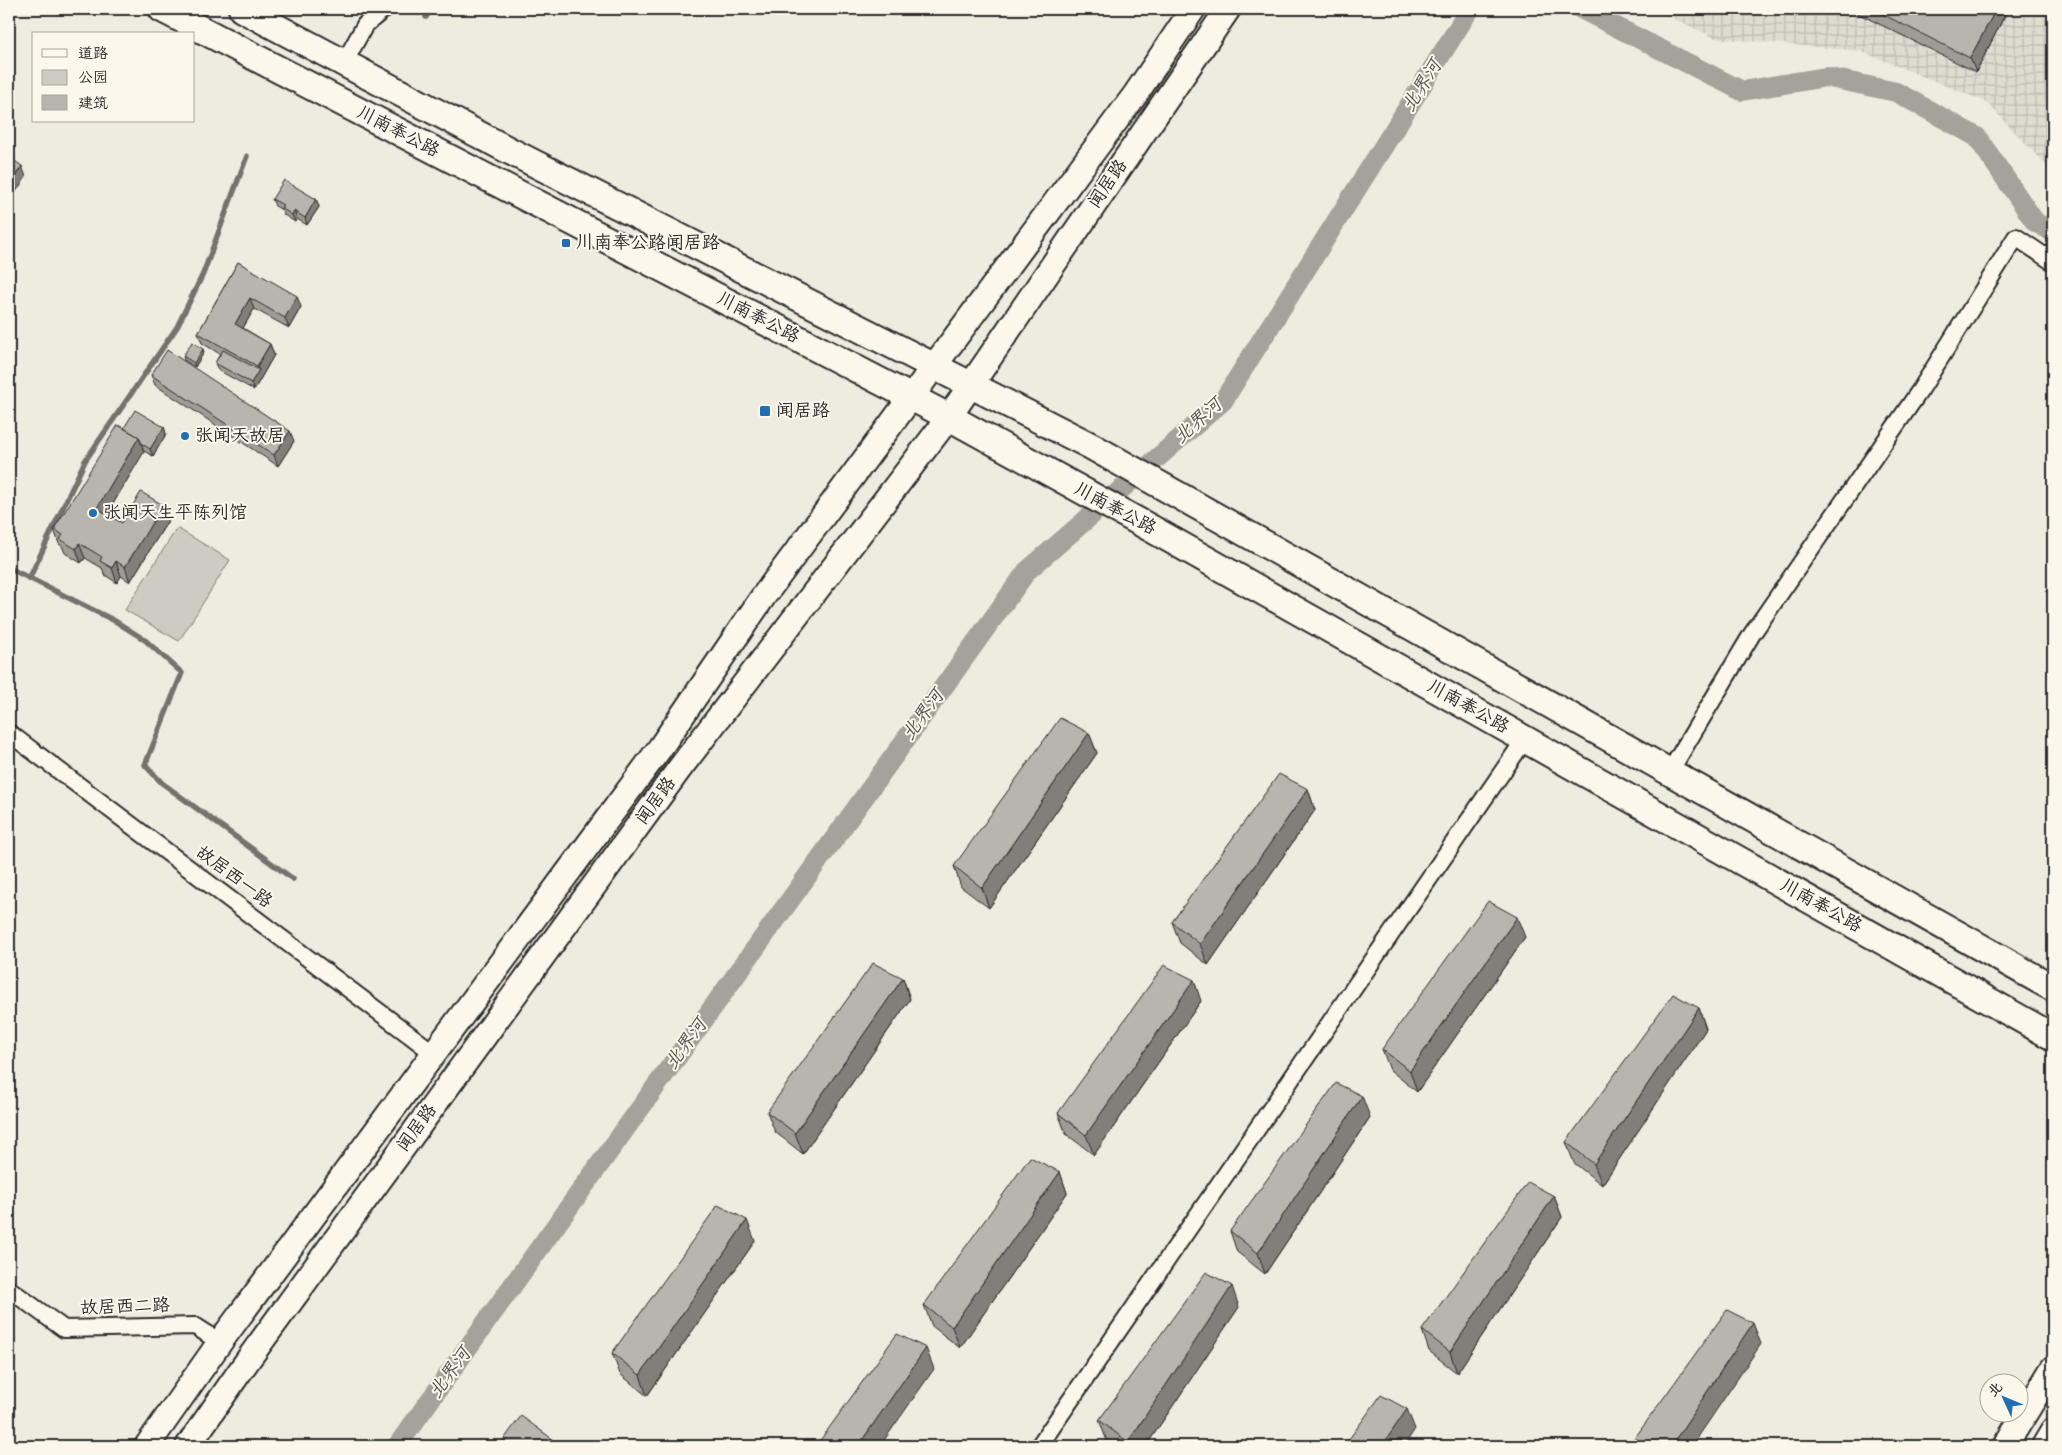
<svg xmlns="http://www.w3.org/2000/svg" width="2062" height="1455" font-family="Mynerve,'LXGW WenKai TC',sans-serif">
	<defs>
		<pattern id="industrial-grid" width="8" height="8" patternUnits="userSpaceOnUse" patternTransform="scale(1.25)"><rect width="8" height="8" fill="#dedbd1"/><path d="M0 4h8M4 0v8" fill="none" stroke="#bfbcb4"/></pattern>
	</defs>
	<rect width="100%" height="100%" fill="#eeebe0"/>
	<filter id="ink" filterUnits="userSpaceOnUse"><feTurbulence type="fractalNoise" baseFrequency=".02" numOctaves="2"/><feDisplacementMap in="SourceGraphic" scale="10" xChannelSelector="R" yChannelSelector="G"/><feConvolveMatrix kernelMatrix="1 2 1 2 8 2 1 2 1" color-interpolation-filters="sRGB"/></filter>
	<g filter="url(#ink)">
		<path fill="url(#industrial-grid)" d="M1653,9H2053V172L1986,102L1860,51L1715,38Z"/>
		<path fill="#cecbc2" stroke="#7c7b76" d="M177,528L230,560L179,641L125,610Z"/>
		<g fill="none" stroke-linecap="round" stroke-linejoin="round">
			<g stroke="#74726e" stroke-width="5.5">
				<path d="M426,17L431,9"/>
				<path d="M9,568L115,621L145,640L182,673L145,765L162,783L293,879"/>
				<path d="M29,579L85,461L177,327L203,274L247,156"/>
			</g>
			<g stroke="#a4a29a" stroke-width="20">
				<path d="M1581,9L1742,91L1826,77L1896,92L1977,137L2035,222L2053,232"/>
				<path d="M397,1446L1027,571L1223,401L1470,9"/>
			</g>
			<g stroke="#2b2b2b" stroke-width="20">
				<g id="street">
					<path d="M344,63L365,25L384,9"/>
					<path d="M9,733L435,1054"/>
					<path d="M1669,773L1752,634L1921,389L2016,237L2053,262"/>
					<path d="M9,1289L64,1329L195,1326L220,1342"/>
					<path d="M1039,1446L1525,739"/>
				</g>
			</g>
			<g stroke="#2b2b2b" stroke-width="28">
				<g id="secondary">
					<path d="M147,1446L220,1342L660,748L763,597L1135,95L1193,9"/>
					<path d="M188,1446L250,1357L680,768L949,417L1228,9"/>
					<path d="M2005,1446L2053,1368"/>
					<path d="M2044,1446L2053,1431"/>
				</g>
			</g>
			<g stroke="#2b2b2b" stroke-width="30">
				<g id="primary">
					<path d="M162,9L949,417L1152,529L2053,1037"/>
					<path d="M242,9L510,151L1091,446L2053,988"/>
				</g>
			</g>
			<use href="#street" stroke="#fbf7ec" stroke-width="16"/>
			<use href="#secondary" stroke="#fbf7ec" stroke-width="24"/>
			<use href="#primary" stroke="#fbf7ec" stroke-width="26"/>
		</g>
		<g fill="#9e9c96" stroke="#2b2b2b">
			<path d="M1704,9H1719L1716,14Z"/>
			<path d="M1849,9H2008L1976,72Z"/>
			<path d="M272,199H316L319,207L307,225L297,219L295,222L284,215L282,210L275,206Z"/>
			<path d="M238,262L301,307L289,328L254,309L243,328L270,344L274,355L254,390L218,370L215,363L220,354L202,343L198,333Z"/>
			<path d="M203,349L204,352L195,367L184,360L183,356Z"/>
			<path d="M151,375L294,441L278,466L155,385Z"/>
			<path d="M164,427L166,434L153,456L144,451L107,514L122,523L169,519L130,582L121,576L117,583L105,575L102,568L85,558L81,563L65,553L62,546L59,544L54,529L124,428Z"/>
			<path d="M1089,733L1097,753L989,908L961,887L954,866Z"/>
			<path d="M1308,789L1315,810L1208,965L1180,943L1172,922Z"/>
			<path d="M1525,937L1417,1092L1390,1070L1382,1049Z"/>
			<path d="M903,978L910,999L803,1154L775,1132L767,1112Z"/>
			<path d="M1201,1001L1094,1155L1066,1134L1058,1113Z"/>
			<path d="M1699,1008L1706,1029L1602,1185L1574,1163L1566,1142Z"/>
			<path d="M1370,1117L1265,1274L1237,1252L1230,1231Z"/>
			<path d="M1060,1172L1067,1193L960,1348L932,1326L924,1305Z"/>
			<path d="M1554,1196L1562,1217L1457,1373L1429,1351L1422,1330Z"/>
			<path d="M755,1241L647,1396L620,1374L612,1353Z"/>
			<path d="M1239,1307L1146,1446H1114L1107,1441L1099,1420Z"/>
		</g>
		<g fill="#817f7a" stroke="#2b2b2b">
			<path d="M1714,9H1719L1716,14Z"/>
			<path d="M1996,9H2008L1976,72L1970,58Z"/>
			<path d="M22,166L26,177L9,202V185Z"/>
			<path d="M316,199L319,207L307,225L305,218Z"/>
			<path d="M294,211L297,219L295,222L292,215Z"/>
			<path d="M297,296L301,307L289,328L285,318Z"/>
			<path d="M250,298L254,309L239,335L235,324Z"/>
			<path d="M270,344L274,355L254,390L251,383L259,370L257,366Z"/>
			<path d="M203,349L204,352L195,367L194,363Z"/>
			<path d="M164,427L166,434L153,456L150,449Z"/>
			<path d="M290,431L294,441L278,466L274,455Z"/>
			<path d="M139,437L144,452L102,522L97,508Z"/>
			<path d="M163,505L169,519L130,582L125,567Z"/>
			<path d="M79,543L85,558L81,563L76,549Z"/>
			<path d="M116,561L121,576L117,583L112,568Z"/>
			<path d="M1089,733L1097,753L989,908L982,888Z"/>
			<path d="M1308,789L1315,810L1208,965L1200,944Z"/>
			<path d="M1517,917L1525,937L1417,1092L1410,1071Z"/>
			<path d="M903,978L910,999L803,1154L795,1133Z"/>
			<path d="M1194,980L1201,1001L1094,1155L1086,1135Z"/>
			<path d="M1699,1008L1706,1029L1602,1185L1594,1164Z"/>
			<path d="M1362,1096L1370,1117L1265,1274L1258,1253Z"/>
			<path d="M1060,1172L1067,1193L960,1348L952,1327Z"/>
			<path d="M1554,1196L1562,1217L1457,1373L1450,1352Z"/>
			<path d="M747,1220L755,1241L647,1396L640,1375Z"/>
			<path d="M1232,1286L1239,1307L1146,1446H1129L1128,1442Z"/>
			<path d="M1753,1323L1761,1344L1692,1446H1671Z"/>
			<path d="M926,1348L934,1369L880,1446H858Z"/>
			<path d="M1407,1409L1415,1429L1404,1446H1382Z"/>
			<path d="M551,1438L554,1446H545Z"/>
		</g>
		<g fill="#b8b5ae" stroke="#2b2b2b">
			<path d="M1872,9H1996L1970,58Z"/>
			<path d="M9,157L22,166L9,185Z"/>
			<path d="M284,180L316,199L305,218L294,211L292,215L281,208L283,205L272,199Z"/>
			<path d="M238,262L297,296L285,318L250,298L235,324L270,344L257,366L198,333Z"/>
			<path d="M192,342L203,349L194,363L183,356Z"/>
			<path d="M167,350L290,431L274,455L151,375Z"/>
			<path d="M223,350L259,370L251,383L215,363Z"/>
			<path d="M135,410L164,427L150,449L142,444L139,437L124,428Z"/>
			<path d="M118,425L139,437L97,508L122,523L141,492L163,505L125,567L116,561L112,568L100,561L102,557L79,543L76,549L60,539L63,535L54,529Z"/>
			<path d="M1060,718L1089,733L982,888L954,866Z"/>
			<path d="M1279,774L1308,789L1200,944L1172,922Z"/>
			<path d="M1488,901L1517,917L1410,1071L1382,1049Z"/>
			<path d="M873,963L903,978L795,1133L767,1112Z"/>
			<path d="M1164,965L1194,980L1086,1135L1058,1113Z"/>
			<path d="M1673,994L1699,1008L1594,1164L1566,1142Z"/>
			<path d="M1336,1083L1362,1096L1258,1253L1230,1231Z"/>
			<path d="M1030,1157L1060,1172L952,1327L924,1305Z"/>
			<path d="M1528,1182L1554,1196L1450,1352L1422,1330Z"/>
			<path d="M718,1205L747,1220L640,1375L612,1353Z"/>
			<path d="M1206,1272L1232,1286L1128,1442L1099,1420Z"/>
			<path d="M1727,1310L1753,1323L1671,1446H1629Z"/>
			<path d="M897,1334L926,1348L858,1446H816Z"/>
			<path d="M1381,1395L1407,1409L1382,1446H1344Z"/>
			<path d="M521,1416L551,1438L545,1446H499Z"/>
		</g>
	</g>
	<g fill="#1f6fb2" stroke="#fbf7ec" stroke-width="2">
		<rect x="561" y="238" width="10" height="10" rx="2.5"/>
		<rect x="759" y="405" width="12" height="12" rx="2.5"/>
		<circle cx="185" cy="436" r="5"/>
		<circle cx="93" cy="513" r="5"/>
	</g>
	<g text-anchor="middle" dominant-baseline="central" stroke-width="4" stroke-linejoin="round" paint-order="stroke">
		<g font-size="18" fill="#2b2b2b" stroke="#fbf7ec">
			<text transform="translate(398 132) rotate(27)">川南奉公路</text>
			<text transform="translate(1108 184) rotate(-56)">闻居路</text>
			<text transform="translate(758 318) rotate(27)">川南奉公路</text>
			<text transform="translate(1115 509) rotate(28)">川南奉公路</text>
			<text transform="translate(1468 707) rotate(29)">川南奉公路</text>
			<text transform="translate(656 801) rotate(-54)">闻居路</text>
			<text transform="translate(234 877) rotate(37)">故居西一路</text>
			<text transform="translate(1821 906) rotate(29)">川南奉公路</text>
			<text transform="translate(417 1128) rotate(-54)">闻居路</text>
			<text transform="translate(125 1307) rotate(-2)">故居西二路</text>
		</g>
		<g font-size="18" fill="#2b2b2b" stroke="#fbf7ec" text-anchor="start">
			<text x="576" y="243">川南奉公路闻居路</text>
			<text x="776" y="411">闻居路</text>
			<text x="195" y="436">张闻天故居</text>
			<text x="103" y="513">张闻天生平陈列馆</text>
		</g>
		<g font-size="19" font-style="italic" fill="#555552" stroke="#fbf7ec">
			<text transform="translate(1422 86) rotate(-58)">北界河</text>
			<text transform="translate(1198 421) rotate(-42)">北界河</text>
			<text transform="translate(923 715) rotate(-54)">北界河</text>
			<text transform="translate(686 1044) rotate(-54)">北界河</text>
			<text transform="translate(450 1373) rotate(-54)">北界河</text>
		</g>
	</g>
	<rect width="2062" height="1455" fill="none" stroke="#fbf7ec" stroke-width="30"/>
	<rect x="15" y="15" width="2032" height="1425" fill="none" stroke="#2b2b2b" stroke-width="2" filter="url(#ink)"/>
	<rect x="32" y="32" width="162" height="90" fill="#fbf7ec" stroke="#a8a59f"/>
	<rect x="42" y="49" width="25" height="8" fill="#fbf7ec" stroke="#a8a59f"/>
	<text x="78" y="58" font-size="15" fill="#2b2b2b">道路</text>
	<rect x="42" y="70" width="25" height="15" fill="#cecbc2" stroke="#a8a59f"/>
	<text x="78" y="82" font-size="15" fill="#2b2b2b">公园</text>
	<rect x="42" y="95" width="25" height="15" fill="#b8b5ae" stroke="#a8a59f"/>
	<text x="78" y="108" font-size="15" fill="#2b2b2b">建筑</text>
	<g transform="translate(2004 1398) rotate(314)"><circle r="24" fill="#fbf7ec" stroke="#a8a59f"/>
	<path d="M0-4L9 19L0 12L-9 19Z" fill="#1f6fb2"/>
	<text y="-8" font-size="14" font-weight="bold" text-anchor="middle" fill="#2b2b2b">北</text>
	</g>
</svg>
